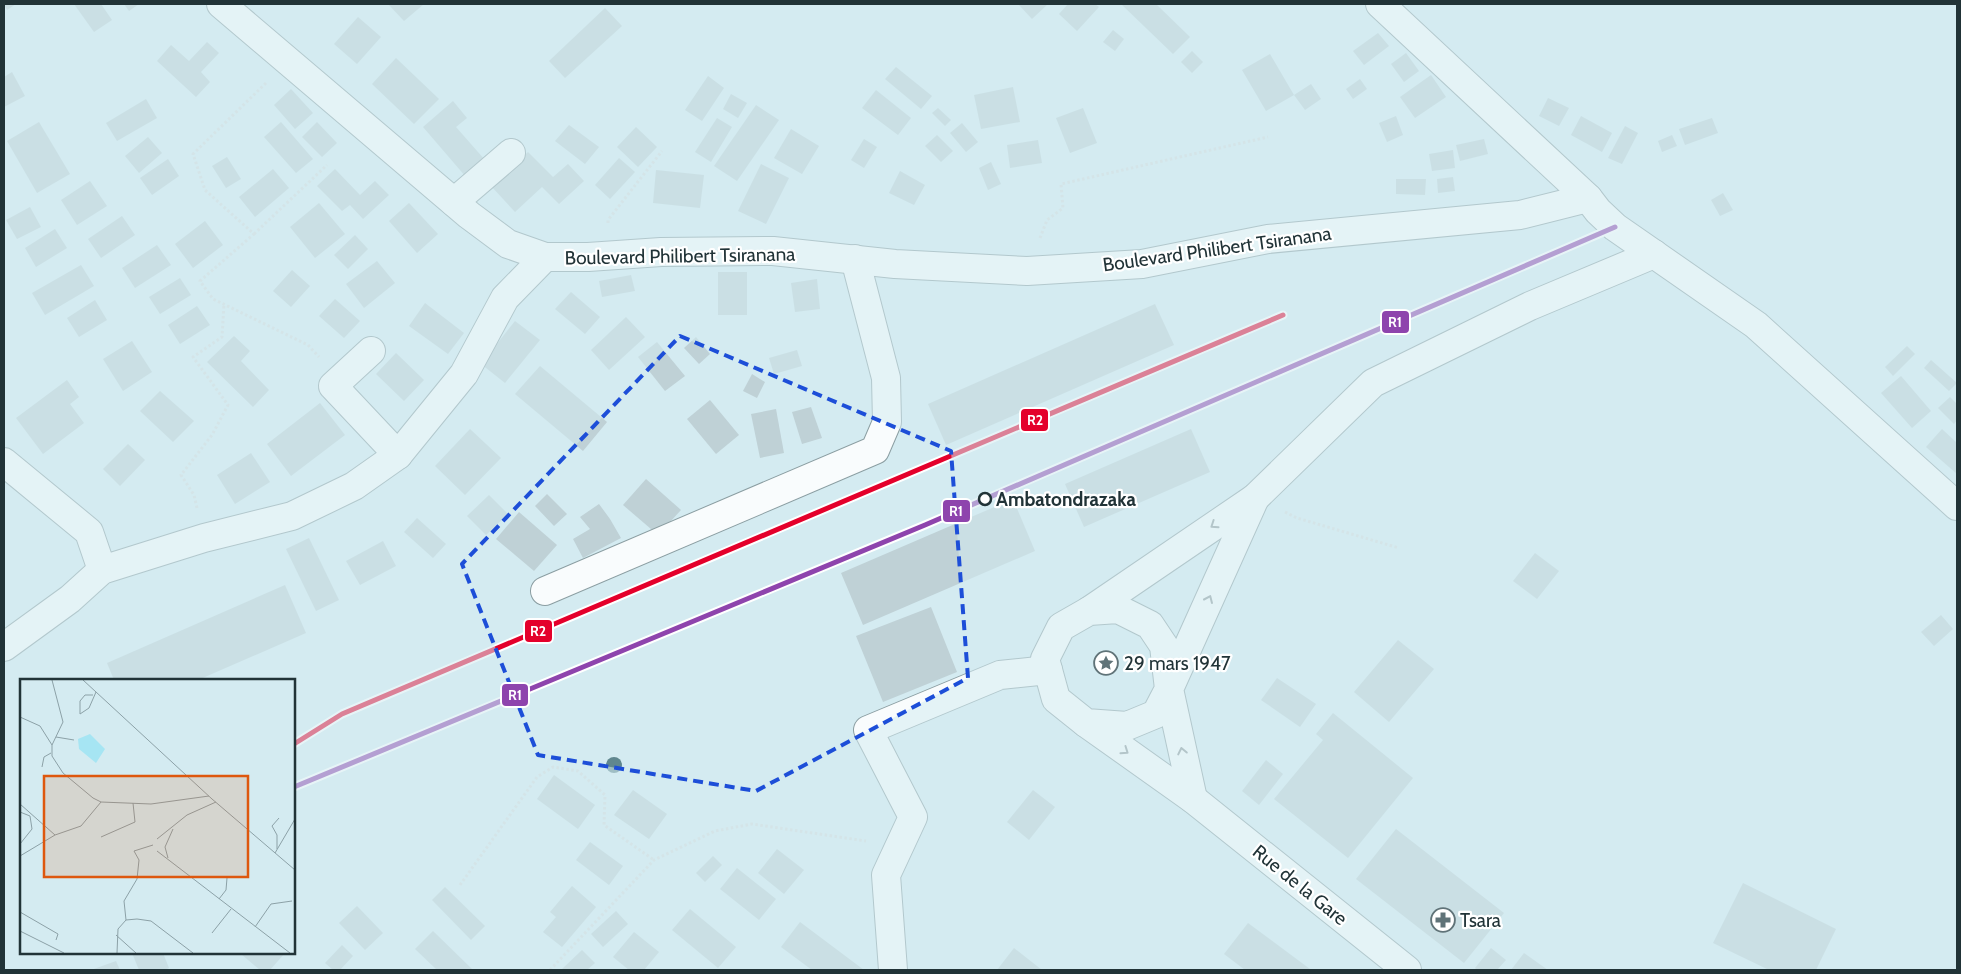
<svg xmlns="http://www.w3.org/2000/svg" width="1961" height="974" font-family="Cabin,sans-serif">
	<rect width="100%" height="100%" fill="#d4ebf1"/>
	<g fill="#bfd1d6">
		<path d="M4,4H16L7,10Z"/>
		<path d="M74,4H101L112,20L94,32Z"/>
		<path d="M124,4H139L129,11Z"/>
		<path d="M388,4H424L404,21Z"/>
		<path d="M1018,4H1048L1032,19Z"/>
		<path d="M1068,4H1095L1099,7L1077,31L1059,14Z"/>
		<path d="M1121,4H1156L1190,37L1173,54Z"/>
		<path d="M605,8L622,26L565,78L549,61Z"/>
		<path d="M358,17L381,37L357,64L334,44Z"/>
		<path d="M1113,30L1124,39L1115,51L1103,42Z"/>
		<path d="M1378,33L1389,46L1364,65L1353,51Z"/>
		<path d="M207,42L219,53L201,72L210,82L196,97L157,61L171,45L189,61Z"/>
		<path d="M1192,51L1203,62L1192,73L1181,62Z"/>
		<path d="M1406,53L1419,71L1404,82L1391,64Z"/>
		<path d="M1270,54L1294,95L1311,84L1321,99L1305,110L1294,95L1266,111L1242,70Z"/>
		<path d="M396,58L439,99L414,124L372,84Z"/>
		<path d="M896,67L932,96L921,109L885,79Z"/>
		<path d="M12,72L25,96L4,107V77Z"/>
		<path d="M1431,75L1446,97L1415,118L1400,97Z"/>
		<path d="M708,76L724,88L702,121L685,110Z"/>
		<path d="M1360,79L1367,89L1353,99L1346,89Z"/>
		<path d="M1013,87L1020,122L981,129L974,95Z"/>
		<path d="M291,89L313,113L295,129L274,105Z"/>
		<path d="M876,90L911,118L898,135L862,108Z"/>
		<path d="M731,94L747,103L738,118L723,109Z"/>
		<path d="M1548,98L1569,108L1559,126L1539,116Z"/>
		<path d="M146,99L157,118L117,141L106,123Z"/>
		<path d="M453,101L467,118L456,127L485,160L466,177L423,127Z"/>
		<path d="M756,105L779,120L737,181L714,166Z"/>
		<path d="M938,108L951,120L945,126L932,113Z"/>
		<path d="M1083,108L1097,143L1070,153L1056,118Z"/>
		<path d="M1396,116L1403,135L1387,142L1379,123Z"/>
		<path d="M1581,116L1612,133L1602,152L1571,135Z"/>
		<path d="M717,118L732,127L711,162L695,152Z"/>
		<path d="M1712,118L1718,133L1685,145L1679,129Z"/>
		<path d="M39,122L70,174L37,193L7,141Z"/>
		<path d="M281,122L313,159L296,173L264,137Z"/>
		<path d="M317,122L337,143L322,157L302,137Z"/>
		<path d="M962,123L978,142L966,152L950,133Z"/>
		<path d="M569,125L599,147L585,164L555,141Z"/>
		<path d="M1625,126L1638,133L1622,164L1608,158Z"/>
		<path d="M636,127L657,147L638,167L617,147Z"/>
		<path d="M791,129L819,146L802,174L774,158Z"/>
		<path d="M937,135L953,151L941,162L925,146Z"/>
		<path d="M1672,135L1677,146L1662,152L1658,141Z"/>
		<path d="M148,137L162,153L139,173L125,156Z"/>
		<path d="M864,139L877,147L864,168L851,160Z"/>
		<path d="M1484,139L1488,154L1460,161L1456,145Z"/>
		<path d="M1038,140L1042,163L1010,168L1007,145Z"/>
		<path d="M1453,150L1455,168L1432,171L1429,154Z"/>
		<path d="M528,152L553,177L568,164L584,181L559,204L542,187L515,212L491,186Z"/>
		<path d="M227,157L241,179L226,188L212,166Z"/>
		<path d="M619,158L635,172L610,199L595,185Z"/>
		<path d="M168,159L179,176L152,195L140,178Z"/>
		<path d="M991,162L1001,184L988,190L979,168Z"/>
		<path d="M761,164L789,178L766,224L738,211Z"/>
		<path d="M273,169L289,188L255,217L239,197Z"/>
		<path d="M335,169L360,195L375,181L389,195L363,219L350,205L342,211L317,186Z"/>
		<path d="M656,170L704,175L700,208L653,203Z"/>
		<path d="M900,171L925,185L914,205L889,193Z"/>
		<path d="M1453,177L1455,191L1438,193L1437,179Z"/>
		<path d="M1396,179H1426L1425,195L1396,194Z"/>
		<path d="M90,181L107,206L77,225L61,200Z"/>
		<path d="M1723,193L1733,210L1720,216L1711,200Z"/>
		<path d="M319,203L345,234L315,258L290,227Z"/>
		<path d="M409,203L438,234L417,253L389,221Z"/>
		<path d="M30,207L41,227L17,239L6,220Z"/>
		<path d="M122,216L135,235L101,258L88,239Z"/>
		<path d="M205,221L223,245L193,268L175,244Z"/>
		<path d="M55,229L67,248L36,267L25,248Z"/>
		<path d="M355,235L368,249L348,269L334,255Z"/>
		<path d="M157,245L171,265L135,288L122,268Z"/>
		<path d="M377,261L395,283L364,308L346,284Z"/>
		<path d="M81,265L94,286L45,315L32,293Z"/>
		<path d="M292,270L310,286L291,307L273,291Z"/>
		<rect x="718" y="272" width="29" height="43"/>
		<path d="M631,275L635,291L602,297L599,281Z"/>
		<path d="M180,278L191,295L160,314L149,297Z"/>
		<path d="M817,279L820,309L795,312L791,283Z"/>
		<path d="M571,292L600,317L585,334L555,309Z"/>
		<path d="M335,299L360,321L344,338L319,316Z"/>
		<path d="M95,300L107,320L79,337L67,318Z"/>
		<path d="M425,303L464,333L448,354L409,326Z"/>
		<path d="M1155,304L1174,345L946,445L928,404Z"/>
		<path d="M197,306L210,325L180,344L168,325Z"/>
		<path d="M626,317L645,337L609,370L591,350Z"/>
		<path d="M515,321L540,340L505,383L481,364Z"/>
		<path d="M234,336L250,351L241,361L269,390L253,407L207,362Z"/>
		<path d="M696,337L710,354L699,364L684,348Z"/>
		<path d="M132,341L152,372L123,391L103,359Z"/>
		<path d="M657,342L685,376L665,391L638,357Z"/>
		<path d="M1907,346L1915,354L1893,376L1885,367Z"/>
		<path d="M797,350L802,366L774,374L769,358Z"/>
		<path d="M396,353L424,380L404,401L376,374Z"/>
		<path d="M1931,360L1957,383L1949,391L1924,368Z"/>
		<path d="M540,366L607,422L583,451L515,394Z"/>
		<path d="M752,374L765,382L757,398L743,391Z"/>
		<path d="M1901,376L1931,411L1912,428L1881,393Z"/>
		<path d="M67,380L79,397L70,404L84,423L43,454L16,418Z"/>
		<path d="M160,391L194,421L173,442L140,411Z"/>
		<path d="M1950,397L1957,404V420L1954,424L1938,408Z"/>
		<path d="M710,400L739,435L716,454L687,419Z"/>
		<path d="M320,403L345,435L291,476L267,444Z"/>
		<path d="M811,407L822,438L802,444L792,412Z"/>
		<path d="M776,409L784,453L760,458L751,414Z"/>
		<path d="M470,429L501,458L465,495L435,466Z"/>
		<path d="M1191,429L1210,472L1084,527L1065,484Z"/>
		<path d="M1942,429L1957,443V474L1926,447Z"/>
		<path d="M128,444L145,460L120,486L103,469Z"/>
		<path d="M251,453L270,482L235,504L217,475Z"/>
		<path d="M646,479L681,510L658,535L623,505Z"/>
		<path d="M547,494L567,514L554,526L535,506Z"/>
		<path d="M489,495L508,514L486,535L467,516Z"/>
		<path d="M1013,499L1035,551L863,625L841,573Z"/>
		<path d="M599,504L610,519L621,538L583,558L573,539L590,529L580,517Z"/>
		<path d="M519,512L557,545L534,571L496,539Z"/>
		<path d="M417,518L446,544L433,558L404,532Z"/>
		<path d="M309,538L339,600L316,611L286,549Z"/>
		<path d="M383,541L396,566L360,585L346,561Z"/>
		<path d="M1535,553L1559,571L1537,599L1513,581Z"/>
		<path d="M285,585L306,633L198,680H114L107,663Z"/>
		<path d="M931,607L957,672L883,702L856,636Z"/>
		<path d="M1941,615L1953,629L1934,646L1921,632Z"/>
		<path d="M1398,640L1434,669L1389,722L1354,692Z"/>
		<path d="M1277,678L1316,704L1300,727L1261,700Z"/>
		<path d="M1333,713L1413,778L1348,858L1274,799L1323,740L1316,734Z"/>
		<path d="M1266,760L1283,774L1259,805L1242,791Z"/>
		<path d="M554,775L595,805L578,829L537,799Z"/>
		<path d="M633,790L667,814L649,839L614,815Z"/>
		<path d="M1033,790L1055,807L1029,840L1007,822Z"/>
		<path d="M1396,829L1504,913L1464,963L1356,879Z"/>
		<path d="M590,842L623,866L609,885L576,860Z"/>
		<path d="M777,849L804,870L784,894L758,873Z"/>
		<path d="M713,856L722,865L705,882L696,873Z"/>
		<path d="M737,868L776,899L759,920L720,889Z"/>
		<path d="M1743,883L1836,929L1816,970H1769L1713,943Z"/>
		<path d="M572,886L596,907L562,947L543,932L556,917L550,912Z"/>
		<path d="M445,887L485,926L471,940L432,900Z"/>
		<path d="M357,906L383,933L365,950L339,923Z"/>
		<path d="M690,909L736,947L718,968L672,930Z"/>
		<path d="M616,911L628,924L603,947L591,934Z"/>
		<path d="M800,922L864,970H812L781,947Z"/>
		<path d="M1248,923L1310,969L1309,970H1245L1224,954Z"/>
		<path d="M433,931L472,969L470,970H437L415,949Z"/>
		<path d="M634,932L659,952L644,970H629L613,957Z"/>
		<path d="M342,945L353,956L340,970H333L325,963Z"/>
		<path d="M1014,948L1042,970H997Z"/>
		<path d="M1491,948L1506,960L1497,970H1477L1475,968Z"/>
		<path d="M582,950L595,963L587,970H561Z"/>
		<path d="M132,953H163L169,968L165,970H139Z"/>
		<path d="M242,953H285L270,970H260L241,954Z"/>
		<path d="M1524,953L1548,970H1511Z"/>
		<path d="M116,961L120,970H91Z"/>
	</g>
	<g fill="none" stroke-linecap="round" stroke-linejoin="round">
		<g stroke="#8b9ea2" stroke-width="30">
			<g id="minor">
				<path d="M221,4L469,215L508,244L545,257H588L661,252L773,251L895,264L1027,271L1142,264L1268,239L1520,215L1588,198"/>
				<path d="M1380,4L1588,198L1598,211L1615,227L1756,325L1957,506"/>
				<path d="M454,202L511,153"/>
				<path d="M371,351L333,386L398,455"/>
				<path d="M4,462L89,532L102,570"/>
				<path d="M545,591L875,450L887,422L886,378L855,259"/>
				<path d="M1118,609L1150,625L1164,646L1169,689L1156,714L1127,726L1086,723L1056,699L1045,659L1061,627L1089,611Z"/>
				<path d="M1089,611L1255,498L1373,383L1530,306L1654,254"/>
				<path d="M4,647L70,599L102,570L204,538L292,516L354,486L398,455L464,374L505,298L545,257"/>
				<path d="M1086,723L1193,799L1407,970"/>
				<path d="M1193,799L1169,689L1255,498"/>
				<path d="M893,970L886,875L913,817L868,730L1000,675L1048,670"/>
			</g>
		</g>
		<g stroke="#d5dcdd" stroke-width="3" stroke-dasharray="2.5 2.5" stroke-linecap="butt">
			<path d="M266,83L193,154L205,190L254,234L200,281L213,299L308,345L319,357"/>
			<path d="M608,223V220L662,151"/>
			<path d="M254,234L327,165"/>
			<path d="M1040,238L1047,220L1063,208L1061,184L1268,137"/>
			<path d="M197,508L194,495L181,475L212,435L228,405L193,357L222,337L224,304"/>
			<path d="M1285,512L1297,518L1399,548"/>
			<path d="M460,885L537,777L553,767L578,771L605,795L604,825L654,860"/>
			<path d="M550,970L654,860L715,831L752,824L866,841"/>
		</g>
		<use href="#minor" stroke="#f9fcfd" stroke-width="28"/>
		<g stroke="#cad0d2" stroke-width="4" stroke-dasharray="10 5" stroke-linecap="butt">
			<path d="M1409,316L1615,227"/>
			<path d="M294,744L342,714L1283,315"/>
		</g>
		<g stroke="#fff" stroke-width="9">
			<path id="rail-1" d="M294,787L925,525L1615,227"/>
		</g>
		<g stroke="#fff" stroke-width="9">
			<path id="rail-2" d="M294,744L342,714L1283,315"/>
		</g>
		<use href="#rail-1" stroke="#8e44ad" stroke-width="5"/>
		<use href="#rail-2" stroke="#e4002b" stroke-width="5"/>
	</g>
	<circle fill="#60878f" cx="614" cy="765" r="8"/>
	<defs><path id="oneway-chevron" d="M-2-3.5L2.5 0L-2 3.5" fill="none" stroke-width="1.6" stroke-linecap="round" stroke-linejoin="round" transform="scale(1.25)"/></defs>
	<g stroke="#8d989a">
		<use href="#oneway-chevron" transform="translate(1214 525) rotate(146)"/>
		<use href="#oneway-chevron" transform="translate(1209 599) rotate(-66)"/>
		<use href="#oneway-chevron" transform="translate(1125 751) rotate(35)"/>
		<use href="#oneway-chevron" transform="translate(1182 751) rotate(-102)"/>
	</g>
	<path d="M0 0H1961V974H0ZM680,336L951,451L968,678L756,791L538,755L462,564Z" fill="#d4ebf1" fill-opacity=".55" fill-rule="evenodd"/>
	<path fill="none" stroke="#1d4ed8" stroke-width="4" stroke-dasharray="10 6" stroke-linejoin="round" d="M680,336L951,451L968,678L756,791L538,755L462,564Z"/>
	<defs>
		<g id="sight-ring" transform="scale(1.25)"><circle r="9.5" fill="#fff" stroke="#607378" stroke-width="1.5"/><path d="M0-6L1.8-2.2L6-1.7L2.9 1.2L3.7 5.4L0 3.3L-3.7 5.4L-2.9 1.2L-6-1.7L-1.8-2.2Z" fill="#607378"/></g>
		<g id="pharmacy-ring" transform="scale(1.25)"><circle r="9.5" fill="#fff" stroke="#607378" stroke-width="1.5"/><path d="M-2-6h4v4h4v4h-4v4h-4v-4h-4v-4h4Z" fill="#607378"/></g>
	</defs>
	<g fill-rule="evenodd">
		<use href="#sight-ring" x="1106" y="663"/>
		<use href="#pharmacy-ring" x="1443" y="920"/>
	</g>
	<circle fill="#fff" stroke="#213337" stroke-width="2.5" cx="985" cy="499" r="6"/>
	<g text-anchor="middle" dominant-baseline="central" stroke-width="4.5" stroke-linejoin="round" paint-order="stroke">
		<g font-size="19" fill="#213337" stroke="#fff">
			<text transform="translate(1217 249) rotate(-8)">Boulevard Philibert Tsiranana</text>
			<text transform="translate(680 256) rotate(-1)">Boulevard Philibert Tsiranana</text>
			<text transform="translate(1300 885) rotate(39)">Rue de la Gare</text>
		</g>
		<g font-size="19" font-weight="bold" fill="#213337" stroke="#fff" text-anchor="start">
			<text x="996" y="499">Ambatondrazaka</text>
		</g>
		<g font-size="19" fill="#213337" stroke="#fff" text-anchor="start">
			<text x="1124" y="663">29 mars 1947</text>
			<text x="1460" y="920">Tsara</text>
		</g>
	</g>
	<g transform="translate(20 679)">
		<rect width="275" height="275" fill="#d4ebf1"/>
		<path d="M70,55L85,70L76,84L59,70L58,60Z" fill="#a6e5f3"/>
		<path fill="none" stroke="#8ca1a7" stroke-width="1" d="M32,1L43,43L32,66V77L43,94L73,119L81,123L131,125L189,117M63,1L192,120L275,191M73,16H65L60,22V35L69,29L76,13M0,38L20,47L32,66M36,58L54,61M22,88L24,78L31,74M0,125L35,156M81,158L115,143L113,124M137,160L167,136L196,123M0,165L12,150L10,137L0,133M257,170V156L252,147L259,139M137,172L270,274M255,174L275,140M0,177L35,156L61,147L81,123M148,179L145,168L153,150M199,220L206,211L207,199M0,233L38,255L36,261M106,241L104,222L117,200L119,181L114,172L133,166M235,248L251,225L272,222M0,252L44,274M192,254L211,230M96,256L116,274M97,274L98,250L106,241L117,240L131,242L173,274"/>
		<path fill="#de570e" fill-opacity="0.15" stroke="#de570e" stroke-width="2.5" d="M24,97H228V198H24Z"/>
		<rect width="275" height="275" fill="none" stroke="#213337" stroke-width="2.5"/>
	</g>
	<g stroke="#fff" stroke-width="2">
		<rect x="1381" y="310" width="29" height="24" rx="5" fill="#8e44ad"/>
		<rect x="1020" y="408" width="29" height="24" rx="5" fill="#e4002b"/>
		<rect x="942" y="499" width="29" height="24" rx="5" fill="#8e44ad"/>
		<rect x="524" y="619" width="29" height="24" rx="5" fill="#e4002b"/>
		<rect x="501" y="683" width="28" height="24" rx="5" fill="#8e44ad"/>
	</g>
	<g font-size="14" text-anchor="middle" font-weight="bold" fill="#fff">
		<text x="1395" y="327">R1</text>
		<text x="1035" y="425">R2</text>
		<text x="956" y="516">R1</text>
		<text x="538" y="636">R2</text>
		<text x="515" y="700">R1</text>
	</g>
	<rect width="1961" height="974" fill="none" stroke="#213337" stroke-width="10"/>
</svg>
